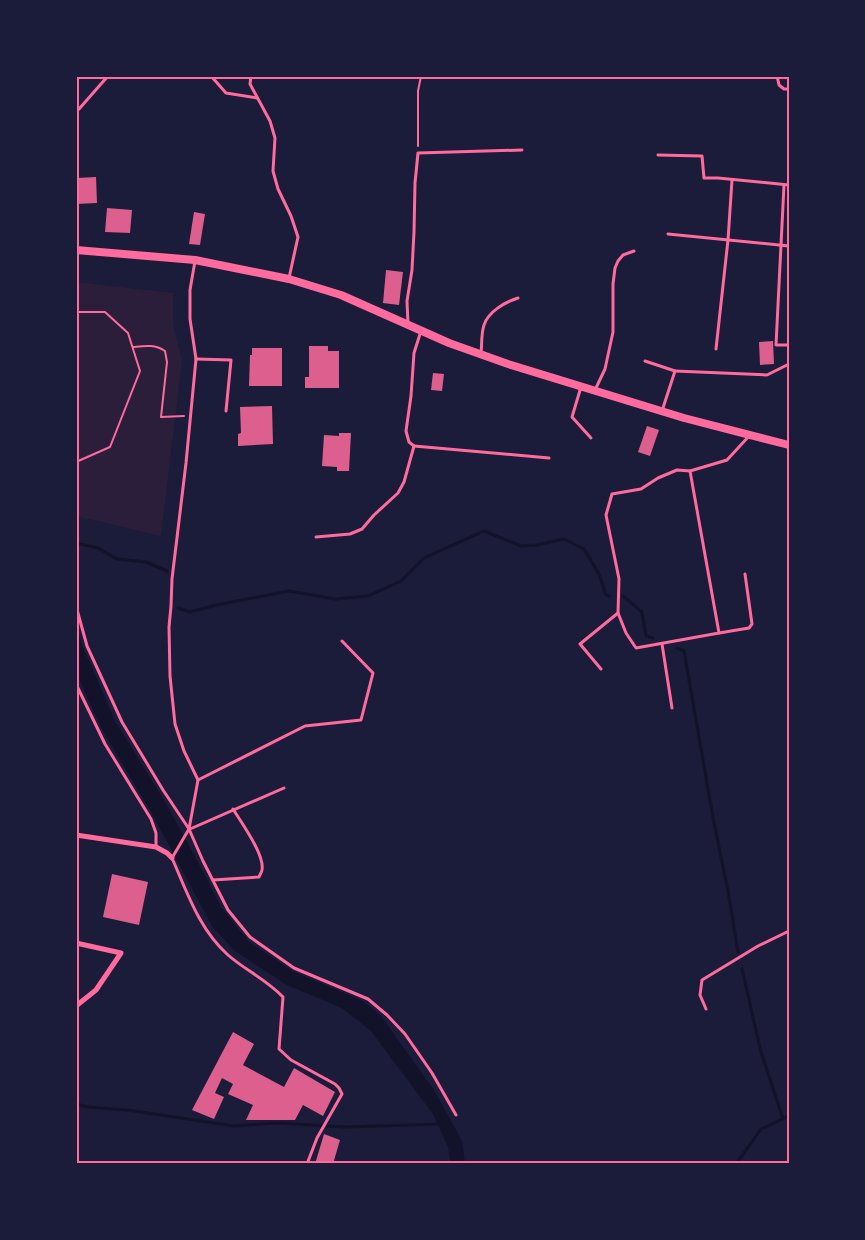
<svg xmlns="http://www.w3.org/2000/svg" width="865" height="1240" font-family="Manrope,sans-serif">
	<rect width="100%" height="100%" fill="#1b1b3a"/>
	<path fill="#2a1e3b" d="M76,282L173,293V324L182,360L161,536L76,516Z"/>
	<path fill="#12122b" d="M76,627L82,645L115,721L165,802L190,847L221,907L248,941L292,971L363,1001L381,1016L434,1090L462,1141L465,1164H451L448,1147L433,1114L371,1031L342,1008L287,985L235,951L212,926L150,810L102,729L76,672Z"/>
	<g fill="none" stroke-linecap="round" stroke-linejoin="round">
		<g stroke="#12122b" stroke-width="3">
			<path d="M76,543L98,548L117,559L146,562L167,571"/>
			<path d="M623,596L642,612L646,636L653,638"/>
			<path d="M178,608L190,612L216,605L289,591L335,599L368,596L401,581L424,558L484,531L521,546L536,545L564,539L584,549L599,574L606,595L610,596"/>
			<path d="M677,648L684,651L714,823L728,891L738,952"/>
			<path d="M742,969L761,1052L783,1119"/>
			<path d="M76,1104L88,1107L127,1110L234,1126L277,1123L345,1127L441,1124"/>
			<path d="M736,1164L761,1129L789,1116"/>
		</g>
	</g>
	<g fill="#dd5f8e">
		<path d="M96,177L97,203L76,204V178Z"/>
		<path d="M107,208L132,210L130,233L105,232Z"/>
		<path d="M194,212L205,214L200,245L189,244Z"/>
		<path d="M386,270L403,272L399,305L383,303Z"/>
		<path d="M773,341L774,364L760,365L759,342Z"/>
		<path d="M309,346H328V351H339V388H305V377H309Z"/>
		<path d="M252,348H282V386H249L250,355H252Z"/>
		<path d="M433,373L444,374L442,391L431,390Z"/>
		<path d="M272,406L273,444L238,446V434L241,433L240,407Z"/>
		<path d="M647,426L659,430L650,456L638,452Z"/>
		<path d="M339,433H351L349,471H337V467L322,466L324,435L339,436Z"/>
		<path d="M112,874L148,882L139,925L103,917Z"/>
		<path d="M233,1032L254,1044L243,1065L284,1087L294,1068L335,1092L323,1116L303,1105L295,1120H246L253,1105L228,1094L233,1084L222,1078L215,1093L224,1097L214,1119L192,1110Z"/>
		<path d="M324,1134L340,1140L333,1164H315Z"/>
	</g>
	<g fill="none" stroke-linecap="round" stroke-linejoin="round">
		<g stroke="#ff6b9d" stroke-width="2">
			<path d="M418,146V91L421,76"/>
			<path d="M76,312H105L128,333L140,371L110,447L76,462"/>
			<path d="M133,347C144,346 154,344 165,351L167,362L161,417L184,416"/>
		</g>
		<g stroke="#ff6b9d" stroke-width="3">
			<path d="M211,76L226,93L257,98"/>
			<path d="M251,76L250,84L270,121L275,138L273,171L278,189L291,216L298,237L289,278"/>
			<path d="M777,76L779,85L784,89H789"/>
			<path d="M76,110L79,109L108,76"/>
			<path d="M658,155L702,156L704,178H718L789,185"/>
			<path d="M784,185L776,345H789"/>
			<path d="M668,234L789,246"/>
			<path d="M195,261L190,290V319L196,359L186,463L172,579L171,606L169,627L170,676L175,724L184,751L198,780L189,829L172,858C187,892 199,929 228,955C245,970 267,980 283,997L279,1049L291,1060L335,1084L339,1088L342,1094L317,1138L307,1164"/>
			<path d="M408,324L407,301L412,270L414,232L415,183L418,153L522,150"/>
			<path d="M716,349L728,240L732,180"/>
			<path d="M481,354C482,344 481,334 484,325C488,312 505,302 518,298"/>
			<path d="M196,359L231,360L226,411"/>
			<path d="M645,361L675,371L662,411"/>
			<path d="M675,371L767,375L789,364"/>
			<path d="M581,387L572,417L591,438"/>
			<path d="M595,390L605,369L613,332V284L615,268L618,261L623,255L634,251"/>
			<path d="M414,446L549,458"/>
			<path d="M316,537L350,534L362,529L374,515L398,493L404,482L414,446L409,442L406,431L411,396L414,353L421,331"/>
			<path d="M76,606L87,646L122,722L163,790L189,829L203,861L228,910L250,937L294,968L368,999L387,1015L405,1034L432,1073L456,1115"/>
			<path d="M618,613L626,633L636,648L719,633L690,471L727,460L750,435"/>
			<path d="M719,633L749,628L752,624L745,574"/>
			<path d="M662,644L672,708"/>
			<path d="M601,669L580,644L618,613L619,579L606,515L612,494L641,489L658,478L677,470L690,471"/>
			<path d="M76,684L105,744L151,819L156,833V847"/>
			<path d="M198,780L305,726L361,720L373,673L342,641"/>
			<path d="M190,829L284,788"/>
			<path d="M213,880L259,877C260,874 262,872 262,870C265,855 241,822 233,809"/>
			<path d="M706,1009L700,995L702,980L758,946L789,931"/>
		</g>
		<g stroke="#ff6b9d" stroke-width="5">
			<path d="M76,835L156,847L167,853L172,858"/>
			<path d="M76,943L121,953L96,990L76,1006"/>
		</g>
		<path stroke="#ff6b9d" stroke-width="8" d="M76,250L195,260L289,279L341,295L449,343L508,364L684,418L789,445"/>
	</g>
	<rect width="865" height="1240" fill="none" stroke="#1b1b3a" stroke-width="155"/>
	<rect x="78" y="78" width="710" height="1084" fill="none" stroke="#ff6b9d" stroke-width="2"/>
</svg>
